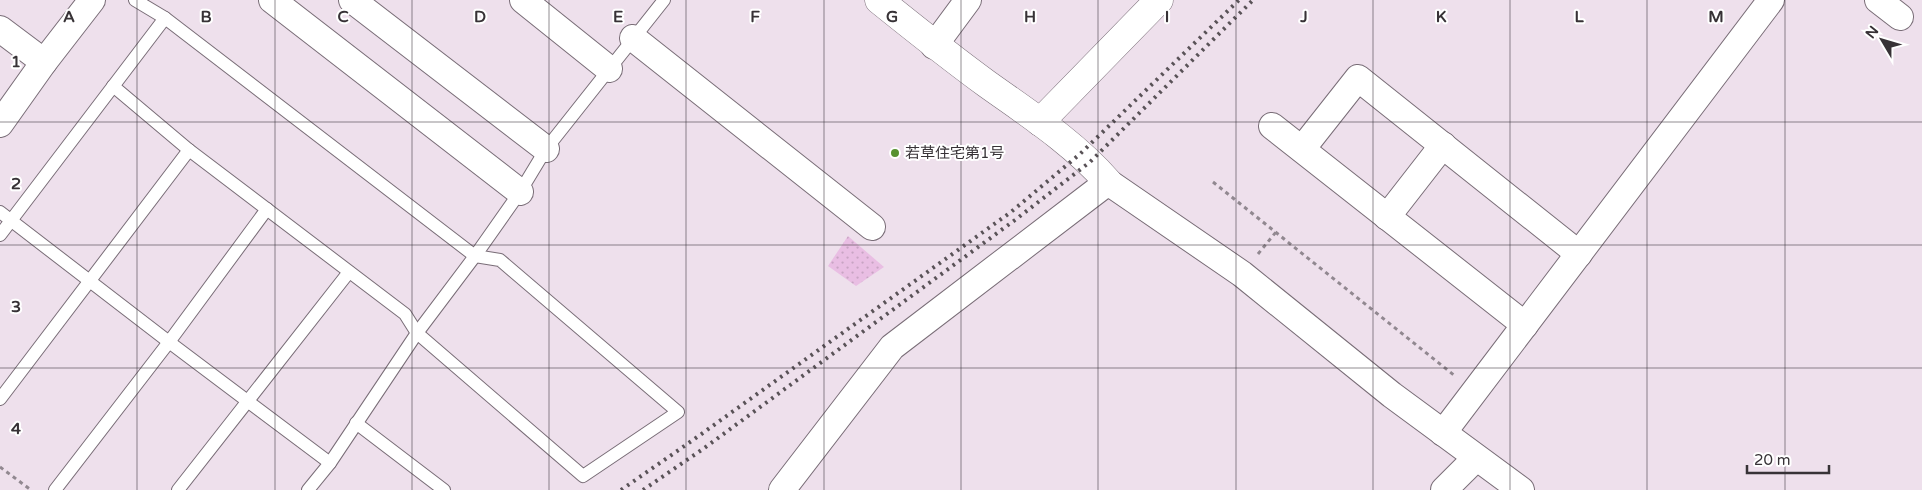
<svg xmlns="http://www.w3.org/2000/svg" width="1922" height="490" font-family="'Varela Round','Noto Sans JP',sans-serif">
	<defs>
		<pattern id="park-dots" width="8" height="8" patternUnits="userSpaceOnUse" patternTransform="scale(1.25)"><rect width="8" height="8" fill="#e9bee3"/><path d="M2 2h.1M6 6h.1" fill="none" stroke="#c8a4c3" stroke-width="1.8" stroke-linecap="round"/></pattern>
	</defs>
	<rect width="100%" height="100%" fill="#eee0ec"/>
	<path fill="url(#park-dots)" d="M848,236L884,267L856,286L828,266Z"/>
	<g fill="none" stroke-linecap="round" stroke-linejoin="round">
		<g stroke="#796d77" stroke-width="14">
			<g id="service">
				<path d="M113,86L189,150L405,314L417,333L583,476L678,412L500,260L475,256L165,18L135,0"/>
				<path d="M0,212L169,342L330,463"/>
				<path d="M0,235L165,18"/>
				<path d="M0,399L189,150"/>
				<path d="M356,423L444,490"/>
				<path d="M55,490L169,342L267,209"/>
				<path d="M178,490L349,272"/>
				<path d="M308,490L330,463L417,333L475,256L520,192L546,149L664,0"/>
			</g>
		</g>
		<g stroke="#796d77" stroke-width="28">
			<g id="minor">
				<path d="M272,0L520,192"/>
				<path d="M352,0L546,149"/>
				<path d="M523,0L609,69"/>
				<path d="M1878,0L1900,17"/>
				<path d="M0,29L44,62"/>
				<path d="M633,38L872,227"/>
				<path d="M934,46L968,0"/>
				<path d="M0,124L44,62L92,0"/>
				<path d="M1272,126L1525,325"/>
				<path d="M1302,149L1358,78L1579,254"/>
				<path d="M1387,217L1443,145"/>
				<path d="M1443,433L1771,0"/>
				<path d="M782,490L892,347L1108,182L1242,274L1392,395L1521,490"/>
				<path d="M1444,490L1476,458"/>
			</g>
		</g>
		<g stroke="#796d77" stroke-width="29">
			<g id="tertiary">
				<path d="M879,0C915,29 950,57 987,84C1029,114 1074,143 1108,182"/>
				<path d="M1040,122L1159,0"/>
			</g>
		</g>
		<g stroke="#918890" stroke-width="3" stroke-dasharray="4 4" stroke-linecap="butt">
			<path d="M1213,182L1455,376"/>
			<path d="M1258,254L1276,232"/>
			<path d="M0,467L31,490"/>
		</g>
		<use href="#service" stroke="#fff" stroke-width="12"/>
		<use href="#minor" stroke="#fff" stroke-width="26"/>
		<use href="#tertiary" stroke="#fff" stroke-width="28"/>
		<g stroke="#595257" stroke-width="4" stroke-dasharray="2.5 5" stroke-linecap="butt">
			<path d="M621,490L693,440L1011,212L1080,154L1239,0"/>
			<path d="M643,490L703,449L1015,220L1090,162L1253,0"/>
		</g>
	</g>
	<path fill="none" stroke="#373236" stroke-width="1" stroke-opacity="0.55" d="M137,0V490M275,0V490M412,0V490M549,0V490M686,0V490M824,0V490M961,0V490M1098,0V490M1236,0V490M1373,0V490M1510,0V490M1647,0V490M1785,0V490M0,122H1922M0,245H1922M0,368H1922"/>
	<circle fill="#57912f" stroke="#fff" stroke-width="2" cx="895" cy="153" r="5"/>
	<g text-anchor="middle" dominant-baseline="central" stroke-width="4" stroke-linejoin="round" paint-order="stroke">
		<g font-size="15" fill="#373236" stroke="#fff" text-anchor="start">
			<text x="905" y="153">若草住宅第1号</text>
		</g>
	</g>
	<g font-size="16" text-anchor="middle" font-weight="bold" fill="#373236" stroke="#fff" stroke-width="4" stroke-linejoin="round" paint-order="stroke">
		<text x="69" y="22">A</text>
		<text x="206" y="22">B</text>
		<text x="343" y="22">C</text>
		<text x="480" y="22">D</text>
		<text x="618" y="22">E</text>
		<text x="755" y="22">F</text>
		<text x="892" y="22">G</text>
		<text x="1030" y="22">H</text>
		<text x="1167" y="22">I</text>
		<text x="1304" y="22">J</text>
		<text x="1441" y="22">K</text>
		<text x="1579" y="22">L</text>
		<text x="1716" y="22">M</text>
		<text x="16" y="67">1</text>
		<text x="16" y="189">2</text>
		<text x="16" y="312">3</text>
		<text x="16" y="434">4</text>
	</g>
	<g transform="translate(1882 40) rotate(308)" stroke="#ffffff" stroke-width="4" paint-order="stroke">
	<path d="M0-4L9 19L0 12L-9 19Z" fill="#373236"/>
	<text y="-8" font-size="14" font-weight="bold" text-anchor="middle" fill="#373236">N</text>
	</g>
	<path d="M1747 465v8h82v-8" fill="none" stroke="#373236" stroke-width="2.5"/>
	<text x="1754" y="465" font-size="15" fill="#373236" stroke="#ffffff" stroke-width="4" paint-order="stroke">20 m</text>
</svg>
